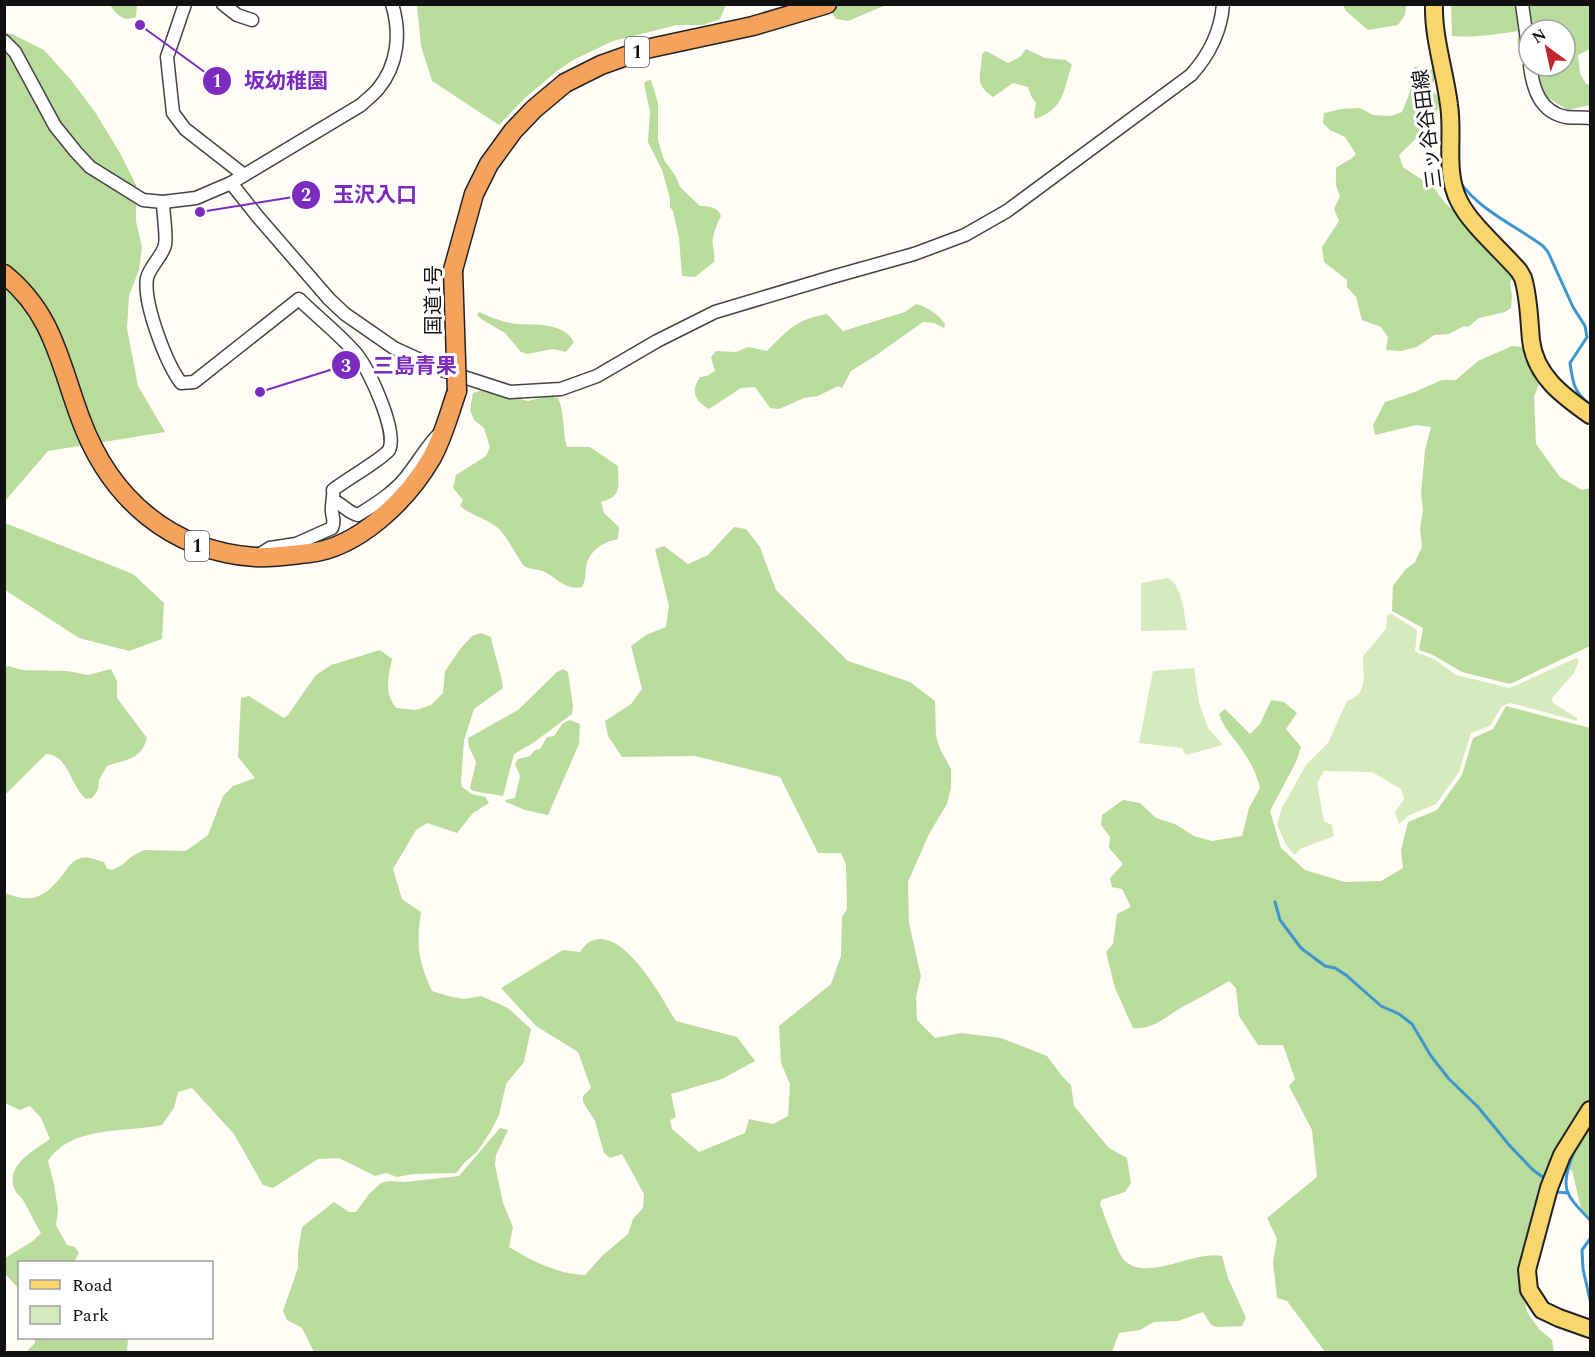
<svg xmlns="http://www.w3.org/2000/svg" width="1595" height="1357" font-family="Spectral,'Noto Sans JP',serif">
	<rect width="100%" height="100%" fill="#fffdf5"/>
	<g fill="#d5ebbd">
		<path d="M1168,578C1183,586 1184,615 1187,630L1141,631V583Z"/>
		<path d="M1390,613L1417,630L1415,652L1434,659L1456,675L1510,688L1576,658L1579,661L1574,673L1552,698L1553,703L1577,718V721L1511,703L1502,706L1490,726L1471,733L1459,772L1436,804L1408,816L1399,824L1395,812L1404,799L1401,789L1372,772L1324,771L1317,783L1324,821L1332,825L1334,836L1300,849L1295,855L1286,845L1277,824L1282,808L1306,765L1328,743L1347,701C1369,694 1363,675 1363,656L1386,629L1387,616Z"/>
		<path d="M1194,668L1199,703L1208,728L1223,745L1186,755L1182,748L1139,743L1153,671Z"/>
	</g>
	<g fill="#b9dc9c" fill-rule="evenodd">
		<path d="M110,5H137L136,17C123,22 117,15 110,5Z"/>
		<path d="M417,5V4L726,5L720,19L703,25H677L613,41L573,60L557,71L527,96L499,125L432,81L421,46Z"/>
		<path d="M827,5H886L848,21L836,19Z"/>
		<path d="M1343,5H1406L1405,15L1398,25L1368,30L1346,11Z"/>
		<path d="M1451,5H1590V49L1578,55L1580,73L1586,84L1590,85V105L1568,110L1548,98L1538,85L1523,59L1517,41L1519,31C1497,34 1475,38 1452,36ZM1529,30H1565V66H1529Z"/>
		<path d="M5,33L12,34L44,50L71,80L95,112L120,153L136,185V221L142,247L139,270L129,296L127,328L138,386L165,432L48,451L5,501Z"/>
		<path d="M1026,49L1045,58L1066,60L1072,65C1063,90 1065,109 1035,119L1034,114L1036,103L1031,96L1028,87L1013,83L993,97C972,82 982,76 982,54L986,51L1008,63L1020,57Z"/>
		<path d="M1416,66L1422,73L1434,69L1436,73L1432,89L1440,100L1435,120L1399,155L1403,167L1434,188L1445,203L1464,219L1487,246L1496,260L1508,266L1514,276L1510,282L1512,296L1511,308L1505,312L1479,318L1468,327L1464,326L1449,334L1434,335L1417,347L1401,351L1386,350L1388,337L1381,327L1362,320L1356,297L1347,287V280L1324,262L1322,247L1339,221L1334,209L1340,196L1336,185V168C1343,162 1351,161 1356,154L1345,137L1330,130L1323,123L1324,113L1341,109L1360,108L1373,115L1391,116L1402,112L1410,92L1409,74Z"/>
		<path d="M651,80L658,103V140L664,160L675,175L680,187L700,206C709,206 718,207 721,216C717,224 711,237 713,246C714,252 715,255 714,262L695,277L682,276L679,238L673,211L670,207V199L662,170L648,142L650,112L644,84L646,81Z"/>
		<path d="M916,304C929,308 937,313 945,324L944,328L934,323L923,322L875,356L851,371L842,388L838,386L818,396L804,398L779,409L770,408L755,387L741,388L709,409C695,401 690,391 700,377L707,376L715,371L711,357L716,351L736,352L748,347L767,351C789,329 795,320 827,314L843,331L905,312Z"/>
		<path d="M479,312C490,317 505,323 517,324C536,325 563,322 574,342L566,352L553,349L527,354L521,352L505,333L481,319L477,315Z"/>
		<path d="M1512,346L1528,347L1540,381L1534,397L1536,444L1560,477L1582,490L1590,488V646L1510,684L1462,672L1431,654L1419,650L1423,628L1392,611L1393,586L1405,570L1415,562L1422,547L1420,529L1423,510L1421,494L1425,450L1431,427L1416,425L1375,435L1373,425L1385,402L1412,393L1442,380H1456L1478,361Z"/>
		<path d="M479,391L492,392L528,401L547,396L558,398C565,414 562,431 567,447H590L618,466C618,486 623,496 601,502L604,513L619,527L618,539C603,542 588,551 586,568C585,575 586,580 582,587C568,591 558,580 547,573C540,569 531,570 524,566C516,555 509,540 500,530C489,519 472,516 460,506L463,500L453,488L456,475L486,456L490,447L484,428L474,420L470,410L473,393Z"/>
		<path d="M5,523L133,574L164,603L162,639L129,651L79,638L5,590Z"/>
		<path d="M734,527L746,529L760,547L776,590L848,661L910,682L935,701L936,736L940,749L951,769V788L947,804L929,834L908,882L909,923L921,976L916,997L917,1020L935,1038L961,1033L1001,1038L1047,1056L1062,1076L1071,1085L1074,1106L1109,1148L1127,1158L1131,1183L1125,1192L1101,1200L1100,1204C1104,1214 1118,1254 1124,1260C1146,1283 1194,1250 1222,1256L1228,1278L1246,1318L1242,1326L1218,1327L1211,1325L1203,1312L1178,1321L1154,1322L1140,1330L1119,1333L1112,1352H314L302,1328L287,1320L283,1311L298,1268V1252L302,1227L334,1202L349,1212H356L369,1194L381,1183L388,1181L405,1182L459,1176L500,1128L508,1130L496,1155L495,1165L503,1203L513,1227L509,1247C532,1261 557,1274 585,1275L603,1255L628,1234L633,1219L643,1208L644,1194L622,1154L610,1158L604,1153L595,1121L583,1102V1096L591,1088L578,1052L536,1026L501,988L563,950L580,952C582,949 586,944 589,942C623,923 662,999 676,1021L737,1037L755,1061L722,1079L671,1094L676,1117L670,1120L672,1129L699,1152L745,1133L749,1119L773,1124L788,1116L790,1084L781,1063L779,1026L831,984L841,956L842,917L847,909L846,865L841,853H818L780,777L695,756L622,757L608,736L605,721L631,704L642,689L631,646L646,635L666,627L669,606L655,549L664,546L688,564L708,555Z"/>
		<path d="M481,633L491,637C494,655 501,670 503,688L474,709L464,740L461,782L462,787L472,794L485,797L489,803L473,813L457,833L427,823L416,830L393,869L402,899L421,912C416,946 418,960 432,991L448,996L464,999L481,996L508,1008L531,1029L524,1062L506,1084L499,1115L491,1131L477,1152L465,1162L456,1173L413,1174L397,1177L386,1173L375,1176L339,1158L318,1159L273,1188L263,1185L234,1134L192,1088L178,1092L174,1108L162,1125C124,1133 72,1125 48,1161L54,1184L58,1210L56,1225L67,1245L75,1247L79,1253L74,1262H20L19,1289L5,1274V1258L33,1241L41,1233C34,1222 29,1210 23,1200C20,1196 15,1192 14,1188C6,1164 35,1150 50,1139L41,1118L30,1106L20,1110L5,1103V893C34,905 46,896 64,873C69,866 73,860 81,858C88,856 97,860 104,862L107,869L112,870L122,865L131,857L144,850L186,851L208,835L223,796L233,786L255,778L238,757L241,698L249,696L284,718L288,715L315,676L331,665L380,650L392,659C388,678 384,692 396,708L416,710L431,705L443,693L445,671L461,648L472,636Z"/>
		<path d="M8,666L22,670L67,671L88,675L111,669L117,681V698L147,738C141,760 127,759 107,766L99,780L98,790L92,798L86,799C70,786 69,755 46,754L5,795L4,668Z"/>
		<path d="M563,669L568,672L573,706L572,714L533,743L514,754L503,796L473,791L470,788L476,762L469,747L468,738L518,710L557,672Z"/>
		<path d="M1271,700L1284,702L1297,713L1286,729L1301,747L1296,762L1270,811L1281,848L1305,870L1345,882L1381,881L1403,868L1401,850L1408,822L1437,810L1462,775L1473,738L1493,729L1506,706L1590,728V1216L1582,1213L1572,1170L1553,1167L1531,1217L1530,1235L1518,1269L1527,1312L1539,1329L1552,1340L1554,1352H1325L1287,1301L1277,1298L1273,1262L1277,1239L1267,1218L1317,1177L1312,1130L1289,1086L1295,1079L1283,1045H1258L1239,1016L1236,988L1229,981C1214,990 1199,998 1184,1006C1166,1016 1154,1030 1133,1028L1115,988L1106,952L1113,944L1117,914L1131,907L1122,889L1112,887L1110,878L1123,864L1109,848L1110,837L1101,825L1102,815L1123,800L1140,803L1156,818L1175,824L1194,836L1212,841L1242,836L1249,808L1260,788C1256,771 1248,758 1238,744C1230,734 1223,726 1219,714L1225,709L1250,734L1260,724Z"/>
		<path d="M570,720L580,724L579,744L548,815L525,810L506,802L505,800L515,798L520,776L515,764L518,759L530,756L535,750L540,749L547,737L554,736L563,723Z"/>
		<path d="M35,1338H128V1339L127,1352H26L35,1343Z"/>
	</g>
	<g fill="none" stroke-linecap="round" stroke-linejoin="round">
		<g stroke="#3f96cf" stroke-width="3">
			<path d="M1460,182C1479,210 1516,226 1543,246L1548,252L1573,307L1585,326L1587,337L1570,363C1573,384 1574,392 1590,405"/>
			<path d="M1275,902L1280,920L1301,948L1325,966L1335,968L1346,975L1381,1006L1399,1014L1412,1024L1431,1056L1449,1079L1478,1107L1510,1146L1533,1170L1544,1178"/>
			<path d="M1577,1145C1571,1158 1562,1180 1568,1193C1572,1203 1583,1212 1590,1220"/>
			<path d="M1557,1192L1568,1193"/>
			<path d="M1590,1239L1582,1250L1583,1269L1590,1300"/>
		</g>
		<g stroke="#444" stroke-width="15">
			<g id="minor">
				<path d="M185,4L167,57L173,113L185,129L244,175"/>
				<path d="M223,4L237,15L252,20"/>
				<path d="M1522,4L1529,54"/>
				<path d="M4,41L15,52L55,126L76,152L90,167L143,200L163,202L196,198L231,183L361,105C366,100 373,95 378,89C398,65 401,33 392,4"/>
				<path d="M1530,66C1533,89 1540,112 1566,117C1574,118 1583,117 1590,118"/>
				<path d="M231,183L258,217L329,299L345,314L394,348L442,370L510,392L561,389L597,376L657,341L715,312L832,277L914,254L965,235L1007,211L1191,75C1209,55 1221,32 1223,4"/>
				<path d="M163,202C163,214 167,235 165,245C162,257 150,266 147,278C143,303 166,363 181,383L194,382L299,299C316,316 344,338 358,356C370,372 398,432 389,450C384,458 344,481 333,490C334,497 331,506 332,512C333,520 335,521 332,528L296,544L270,548L257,556"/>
				<path d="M334,501C344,505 348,513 358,515C376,504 398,490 410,472C420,459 427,446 439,434"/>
			</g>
		</g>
		<g stroke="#222" stroke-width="20">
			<g id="major">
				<path d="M1434,4C1433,38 1445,72 1449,105C1454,136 1444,172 1459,201C1470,224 1502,251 1519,271L1523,278C1529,298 1529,319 1531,340C1535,376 1563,396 1590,415"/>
				<path d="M1590,1110L1562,1155L1549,1188L1527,1270L1529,1290L1542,1310L1559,1318L1590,1329"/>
			</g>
		</g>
		<g stroke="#222" stroke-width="21">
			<g id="highway">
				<path d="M453,270L474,194L489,164L513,131L534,109L565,83L601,65L646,49L753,26L827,4"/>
				<path d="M4,274C54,314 60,365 81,420C110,498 170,551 255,557C273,558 291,555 309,553C358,548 407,500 431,459C443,438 449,414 457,391"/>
			</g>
		</g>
		<use href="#minor" stroke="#fff" stroke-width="12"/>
		<use href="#major" stroke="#f9d66b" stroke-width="16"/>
		<use href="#highway" stroke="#f5a25d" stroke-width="18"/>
		<g stroke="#222" stroke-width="21" stroke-linecap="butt">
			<path id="highway-bridge" d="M453,270L457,391"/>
		</g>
		<use href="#highway-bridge" stroke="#f5a25d" stroke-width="18"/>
	</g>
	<g text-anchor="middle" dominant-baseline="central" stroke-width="6" stroke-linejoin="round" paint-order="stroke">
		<g fill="#fff" stroke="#585858" stroke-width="1.5">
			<rect x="625" y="37" width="24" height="30" rx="4.5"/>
			<rect x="185" y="531" width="24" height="30" rx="4.5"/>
		</g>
		<g font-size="18" font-weight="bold" fill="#111">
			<text x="637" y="52">1</text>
			<text x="197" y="546">1</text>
		</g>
		<g font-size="20" fill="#111" stroke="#fff">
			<text transform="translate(1428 129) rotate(-97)">三ッ谷谷田線</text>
			<text transform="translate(434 300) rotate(-90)">国道1号</text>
		</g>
	</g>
	<path fill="none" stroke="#7b2cbf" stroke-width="2" d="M140 25L217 81M200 212L306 195M260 392L346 365"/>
	<g fill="#7b2cbf" stroke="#fff" stroke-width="2">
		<circle cx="140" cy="25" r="6"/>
		<circle cx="200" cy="212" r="6"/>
		<circle cx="260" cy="392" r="6"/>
		<circle cx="217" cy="81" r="15"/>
		<circle cx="306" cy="195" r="15"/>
		<circle cx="346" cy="365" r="15"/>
	</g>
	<g font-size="18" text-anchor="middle" font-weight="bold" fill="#fff">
		<text x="217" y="87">1</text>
		<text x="306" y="201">2</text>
		<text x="346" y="372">3</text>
	</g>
	<g font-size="21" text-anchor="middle" font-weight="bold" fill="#7b2cbf" stroke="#fff" stroke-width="6" stroke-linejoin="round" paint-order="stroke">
		<text x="286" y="88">坂幼稚園</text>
		<text x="375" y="202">玉沢入口</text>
		<text x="415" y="373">三島青果</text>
	</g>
	<rect width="1595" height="1357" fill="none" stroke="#111111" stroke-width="12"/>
	<rect x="18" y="1261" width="195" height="78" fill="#ffffff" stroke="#a0a0a0" stroke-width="1.5"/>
	<rect x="30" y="1280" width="30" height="9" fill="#f9d66b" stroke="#a0a0a0" stroke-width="1.5"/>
	<text x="72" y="1291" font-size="18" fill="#111111">Road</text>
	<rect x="30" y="1306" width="30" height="18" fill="#d5ebbd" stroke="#a0a0a0" stroke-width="1.5"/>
	<text x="72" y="1321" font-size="18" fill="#111111">Park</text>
	<g transform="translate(1547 48) rotate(327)"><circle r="28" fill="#ffffff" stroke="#a0a0a0" stroke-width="1.5"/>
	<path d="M0-4.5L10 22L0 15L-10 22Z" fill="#c4262e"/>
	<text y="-9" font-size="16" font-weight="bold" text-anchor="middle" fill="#111111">N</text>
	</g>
</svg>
